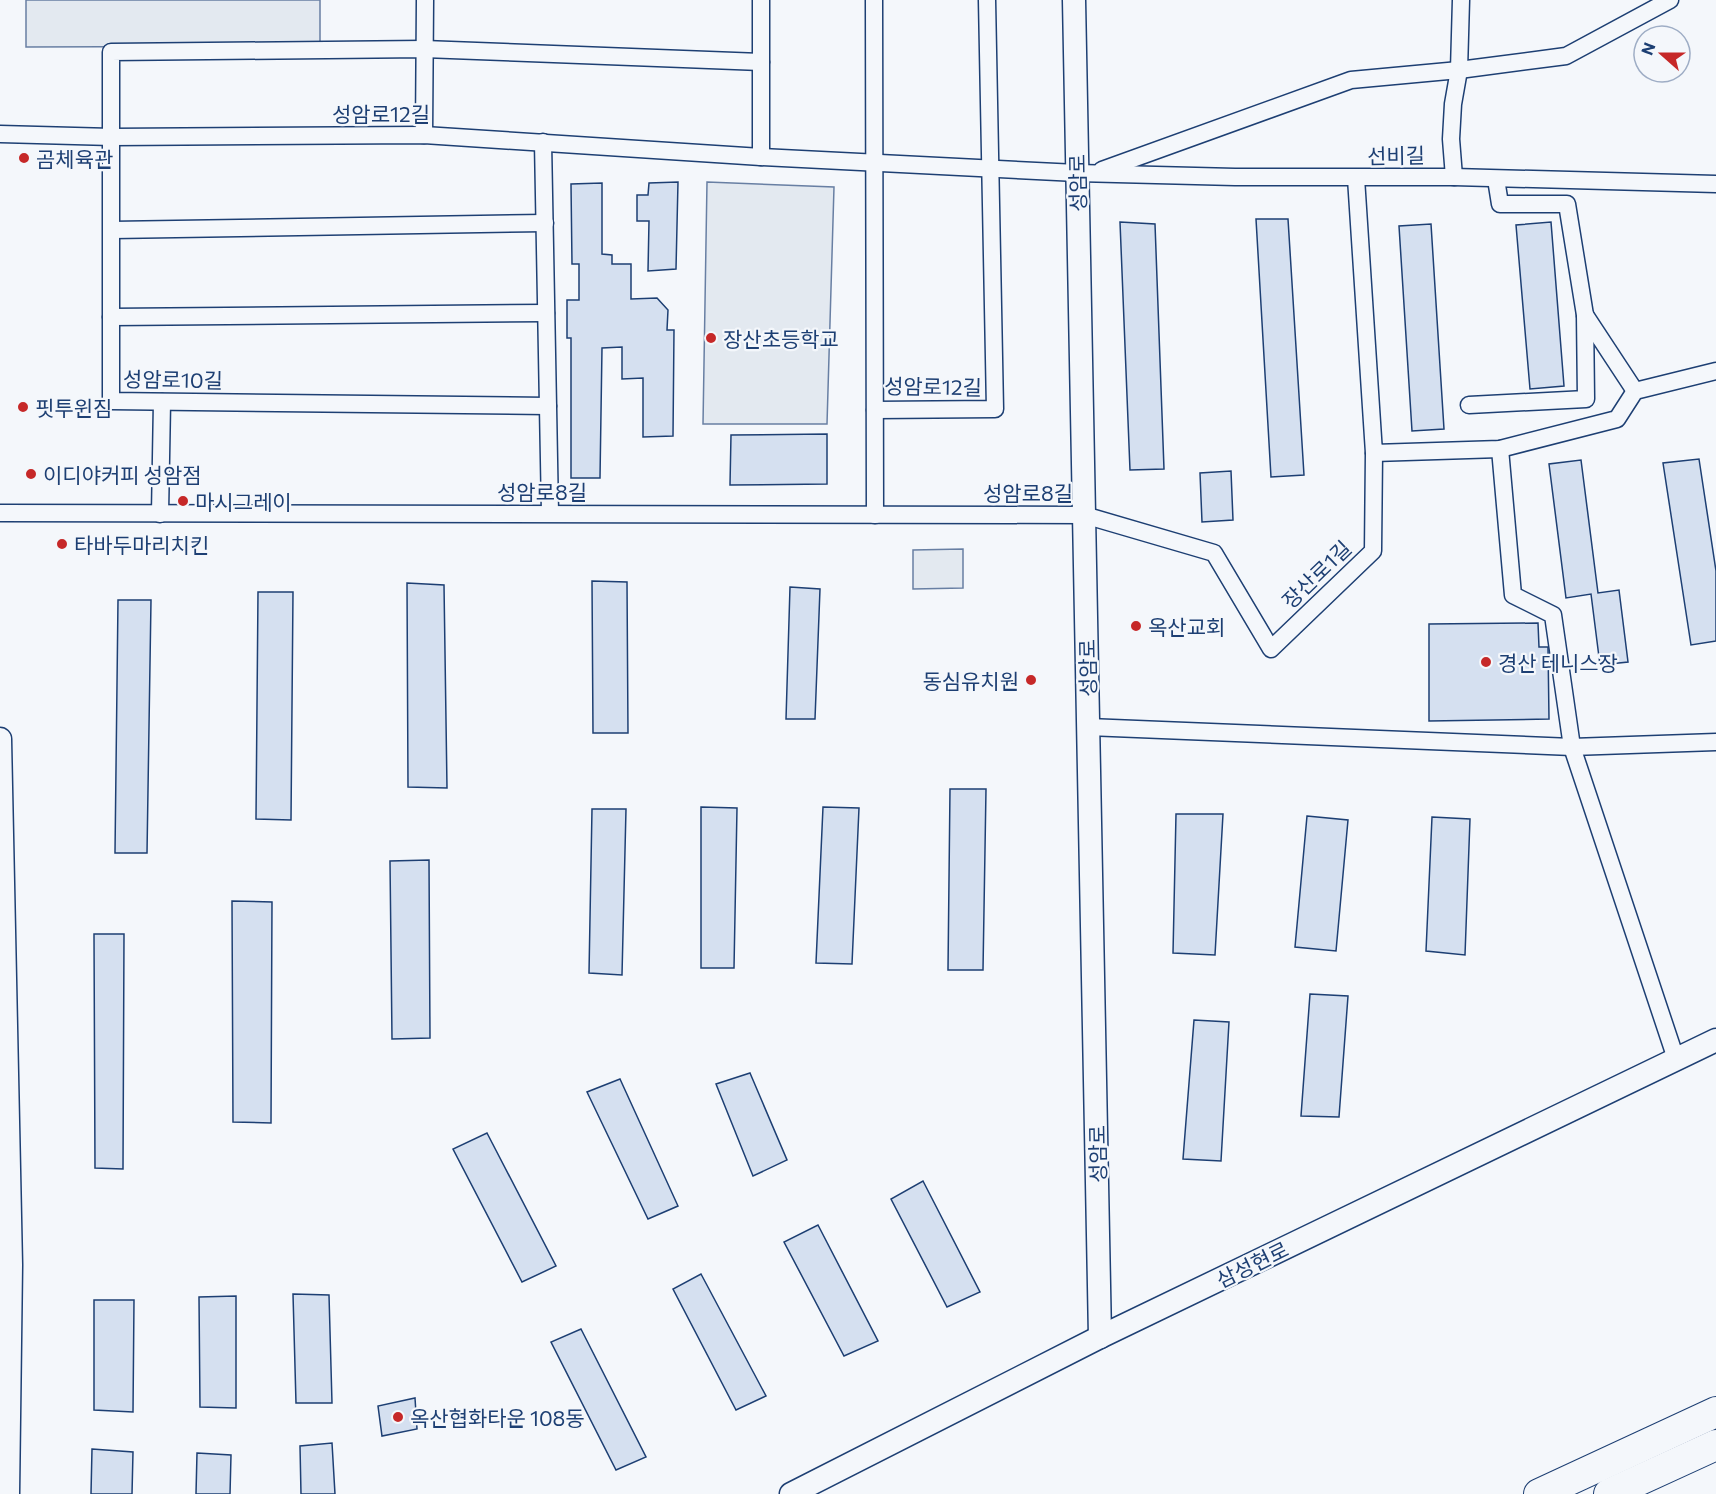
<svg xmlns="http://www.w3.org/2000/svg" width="1716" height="1494" font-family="Commissioner,'Noto Sans KR',sans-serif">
	<rect width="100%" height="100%" fill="#f4f7fb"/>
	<g fill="#e3e9f0" stroke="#687fa3" stroke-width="1.5">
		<path d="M26,0H320V46L26,47Z"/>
		<path d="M707,182L834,187L827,424H703Z"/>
		<path d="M963,549V588L913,589V550Z"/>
	</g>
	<g fill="#d5e0f0" stroke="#1d3f73" stroke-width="1.5">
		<path d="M678,182L676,269L648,271L649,221H637V195H648L649,183Z"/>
		<path d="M602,183V254L612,255V264H631V299L657,298L668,310L667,330H674L673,436L643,437V378L622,379V347L602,348L600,478H571V338H567V300H579V264H572L571,184Z"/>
		<path d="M1256,219H1288L1304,475L1271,477Z"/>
		<path d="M1120,222L1155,224L1164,469L1130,470Z"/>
		<path d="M1551,222L1564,386L1530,389L1516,225Z"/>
		<path d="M1431,224L1444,429L1412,431L1399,226Z"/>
		<path d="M827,434V484L730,485L731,435Z"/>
		<path d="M1699,459L1716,571V641L1691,645L1663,463Z"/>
		<path d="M1581,460L1598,593L1619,590L1628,662L1600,665L1591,594L1566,598L1549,464Z"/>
		<path d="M1231,471L1233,520L1202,522L1200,473Z"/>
		<path d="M592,581L627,582L628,733H593Z"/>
		<path d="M407,583L444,585L447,788L408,787Z"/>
		<path d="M790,587L820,589L815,719H786Z"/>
		<path d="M258,592H293L291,820L256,819Z"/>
		<path d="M118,600H151L147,853H115Z"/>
		<path d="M1538,623L1539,647H1548L1549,719L1429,721V624Z"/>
		<path d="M950,789H986L983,970H948Z"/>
		<path d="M701,807L737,808L734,968H701Z"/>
		<path d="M823,807L859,808L852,964L816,963Z"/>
		<path d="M592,809H626L622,975L589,973Z"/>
		<path d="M1176,814H1223L1215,955L1173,953Z"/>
		<path d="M1307,816L1348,820L1336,951L1295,947Z"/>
		<path d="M1432,817L1470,819L1465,955L1426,951Z"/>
		<path d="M429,860L430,1038L392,1039L390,861Z"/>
		<path d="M232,901L272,902L271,1123L233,1122Z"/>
		<path d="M94,934H124L123,1169L95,1168Z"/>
		<path d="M1310,994L1348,996L1339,1117L1301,1116Z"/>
		<path d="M1194,1020L1229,1022L1221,1161L1183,1159Z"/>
		<path d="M750,1073L787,1160L753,1176L716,1084Z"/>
		<path d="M620,1079L678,1206L648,1219L587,1092Z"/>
		<path d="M487,1133L556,1266L522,1282L453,1149Z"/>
		<path d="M923,1181L980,1292L947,1307L891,1199Z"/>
		<path d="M818,1225L878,1341L844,1356L784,1242Z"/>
		<path d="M701,1274L766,1396L736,1410L673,1289Z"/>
		<path d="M293,1294L329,1295L332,1403H296Z"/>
		<path d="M236,1296V1408L200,1407L199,1297Z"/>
		<path d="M94,1300H134L133,1412L94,1410Z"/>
		<path d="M581,1329L646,1457L616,1470L551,1342Z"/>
		<path d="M415,1398L417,1429L382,1436L378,1406Z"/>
		<path d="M332,1443L335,1494H301L300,1446Z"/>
		<path d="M92,1449L133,1452L132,1494H91Z"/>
		<path d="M197,1453L231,1455L230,1494H196Z"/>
	</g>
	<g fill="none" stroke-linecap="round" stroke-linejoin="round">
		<g stroke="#1d3f73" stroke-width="19">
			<g id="street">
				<path d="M761,0V157"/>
				<path d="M874,0L875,515"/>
				<path d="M0,134L112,137L424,135L761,157L1077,173L1235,177H1454L1716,184"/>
				<path d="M424,135L425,0"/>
				<path d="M543,142L550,513"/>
				<path d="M1102,170L1351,80L1459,70L1566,56L1670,0"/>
				<path d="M1454,177L1451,139L1453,104L1459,70L1461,0"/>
				<path d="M1356,178L1374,453L1500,449L1617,419L1635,391L1716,371"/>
				<path d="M112,230L545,223"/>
				<path d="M1585,315L1635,391"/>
				<path d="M111,317L546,313"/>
				<path d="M1469,405L1586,399L1585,315L1567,204H1500L1496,179"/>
				<path d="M548,406L111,401V52L424,49L761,62"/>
				<path d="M875,410L995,409L987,0"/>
				<path d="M1500,449L1513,595L1553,615L1572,747L1676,1059"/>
				<path d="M0,513L1084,515L1214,553L1271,649L1373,551L1374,453"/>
				<path d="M160,514L162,402"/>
				<path d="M1088,727L1572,747L1716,742"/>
			</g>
		</g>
		<g stroke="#1d3f73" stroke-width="25">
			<g id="secondary">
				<path d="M1074,0L1100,1337"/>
				<path d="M0,739L11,1265L8,1494"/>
				<path d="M791,1494L1100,1337L1716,1040"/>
			</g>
		</g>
		<g stroke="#1d3f73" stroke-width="32">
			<g id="highway">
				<path d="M1539,1494L1716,1412"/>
				<path d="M1609,1494L1716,1445"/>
			</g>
		</g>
		<use href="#street" stroke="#f4f7fb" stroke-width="16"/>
		<use href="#secondary" stroke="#f4f7fb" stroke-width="22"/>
		<use href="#highway" stroke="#f4f7fb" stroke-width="30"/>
	</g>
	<g fill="#c62828" stroke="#f4f7fb" stroke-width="2">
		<circle cx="24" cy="158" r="6"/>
		<circle cx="711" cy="338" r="6"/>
		<circle cx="23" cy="407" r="6"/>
		<circle cx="31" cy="474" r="6"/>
		<circle cx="183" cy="501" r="6"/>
		<circle cx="62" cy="544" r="6"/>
		<circle cx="1136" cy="626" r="6"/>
		<circle cx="1486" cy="662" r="6"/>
		<circle cx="1031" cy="680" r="6"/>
		<circle cx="398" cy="1417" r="6"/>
	</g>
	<g text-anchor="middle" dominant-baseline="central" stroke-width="4.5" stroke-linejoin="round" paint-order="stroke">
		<g font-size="21" fill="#1d3f73" stroke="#f4f7fb">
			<text x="381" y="113">성암로12길</text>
			<text transform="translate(1396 155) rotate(-1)">선비길</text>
			<text transform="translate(1077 183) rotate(-91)">성암로</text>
			<text transform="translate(173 379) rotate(1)">성암로10길</text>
			<text transform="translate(933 386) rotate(1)">성암로12길</text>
			<text x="542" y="491">성암로8길</text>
			<text x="1028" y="492">성암로8길</text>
			<text transform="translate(1316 574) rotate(-44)">장산로1길</text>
			<text transform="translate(1087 668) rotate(-91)">성암로</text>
			<text transform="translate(1097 1154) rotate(-91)">성암로</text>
			<text transform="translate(1252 1264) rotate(-26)">삼성현로</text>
		</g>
		<g font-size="21" fill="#1d3f73" stroke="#f4f7fb" text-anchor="start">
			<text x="36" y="158">곰체육관</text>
			<text x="723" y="338">장산초등학교</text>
			<text x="35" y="407">핏투윈짐</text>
			<text x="43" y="474">이디야커피 성암점</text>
			<text x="195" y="501">마시그레이</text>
			<text x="74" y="544">타바두마리치킨</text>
			<text x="1148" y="626">옥산교회</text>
			<text x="1498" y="662">경산 테니스장</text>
			<text x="1019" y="680" text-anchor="end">동심유치원</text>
			<text x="410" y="1417">옥산협화타운 108동</text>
		</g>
	</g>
	<g transform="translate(1662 54) rotate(291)"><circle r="28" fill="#f4f7fb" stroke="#9eadc5" stroke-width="1.5"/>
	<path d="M0-4.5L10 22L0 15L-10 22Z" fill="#c62828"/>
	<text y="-9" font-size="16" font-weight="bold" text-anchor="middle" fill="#1d3f73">N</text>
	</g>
</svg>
